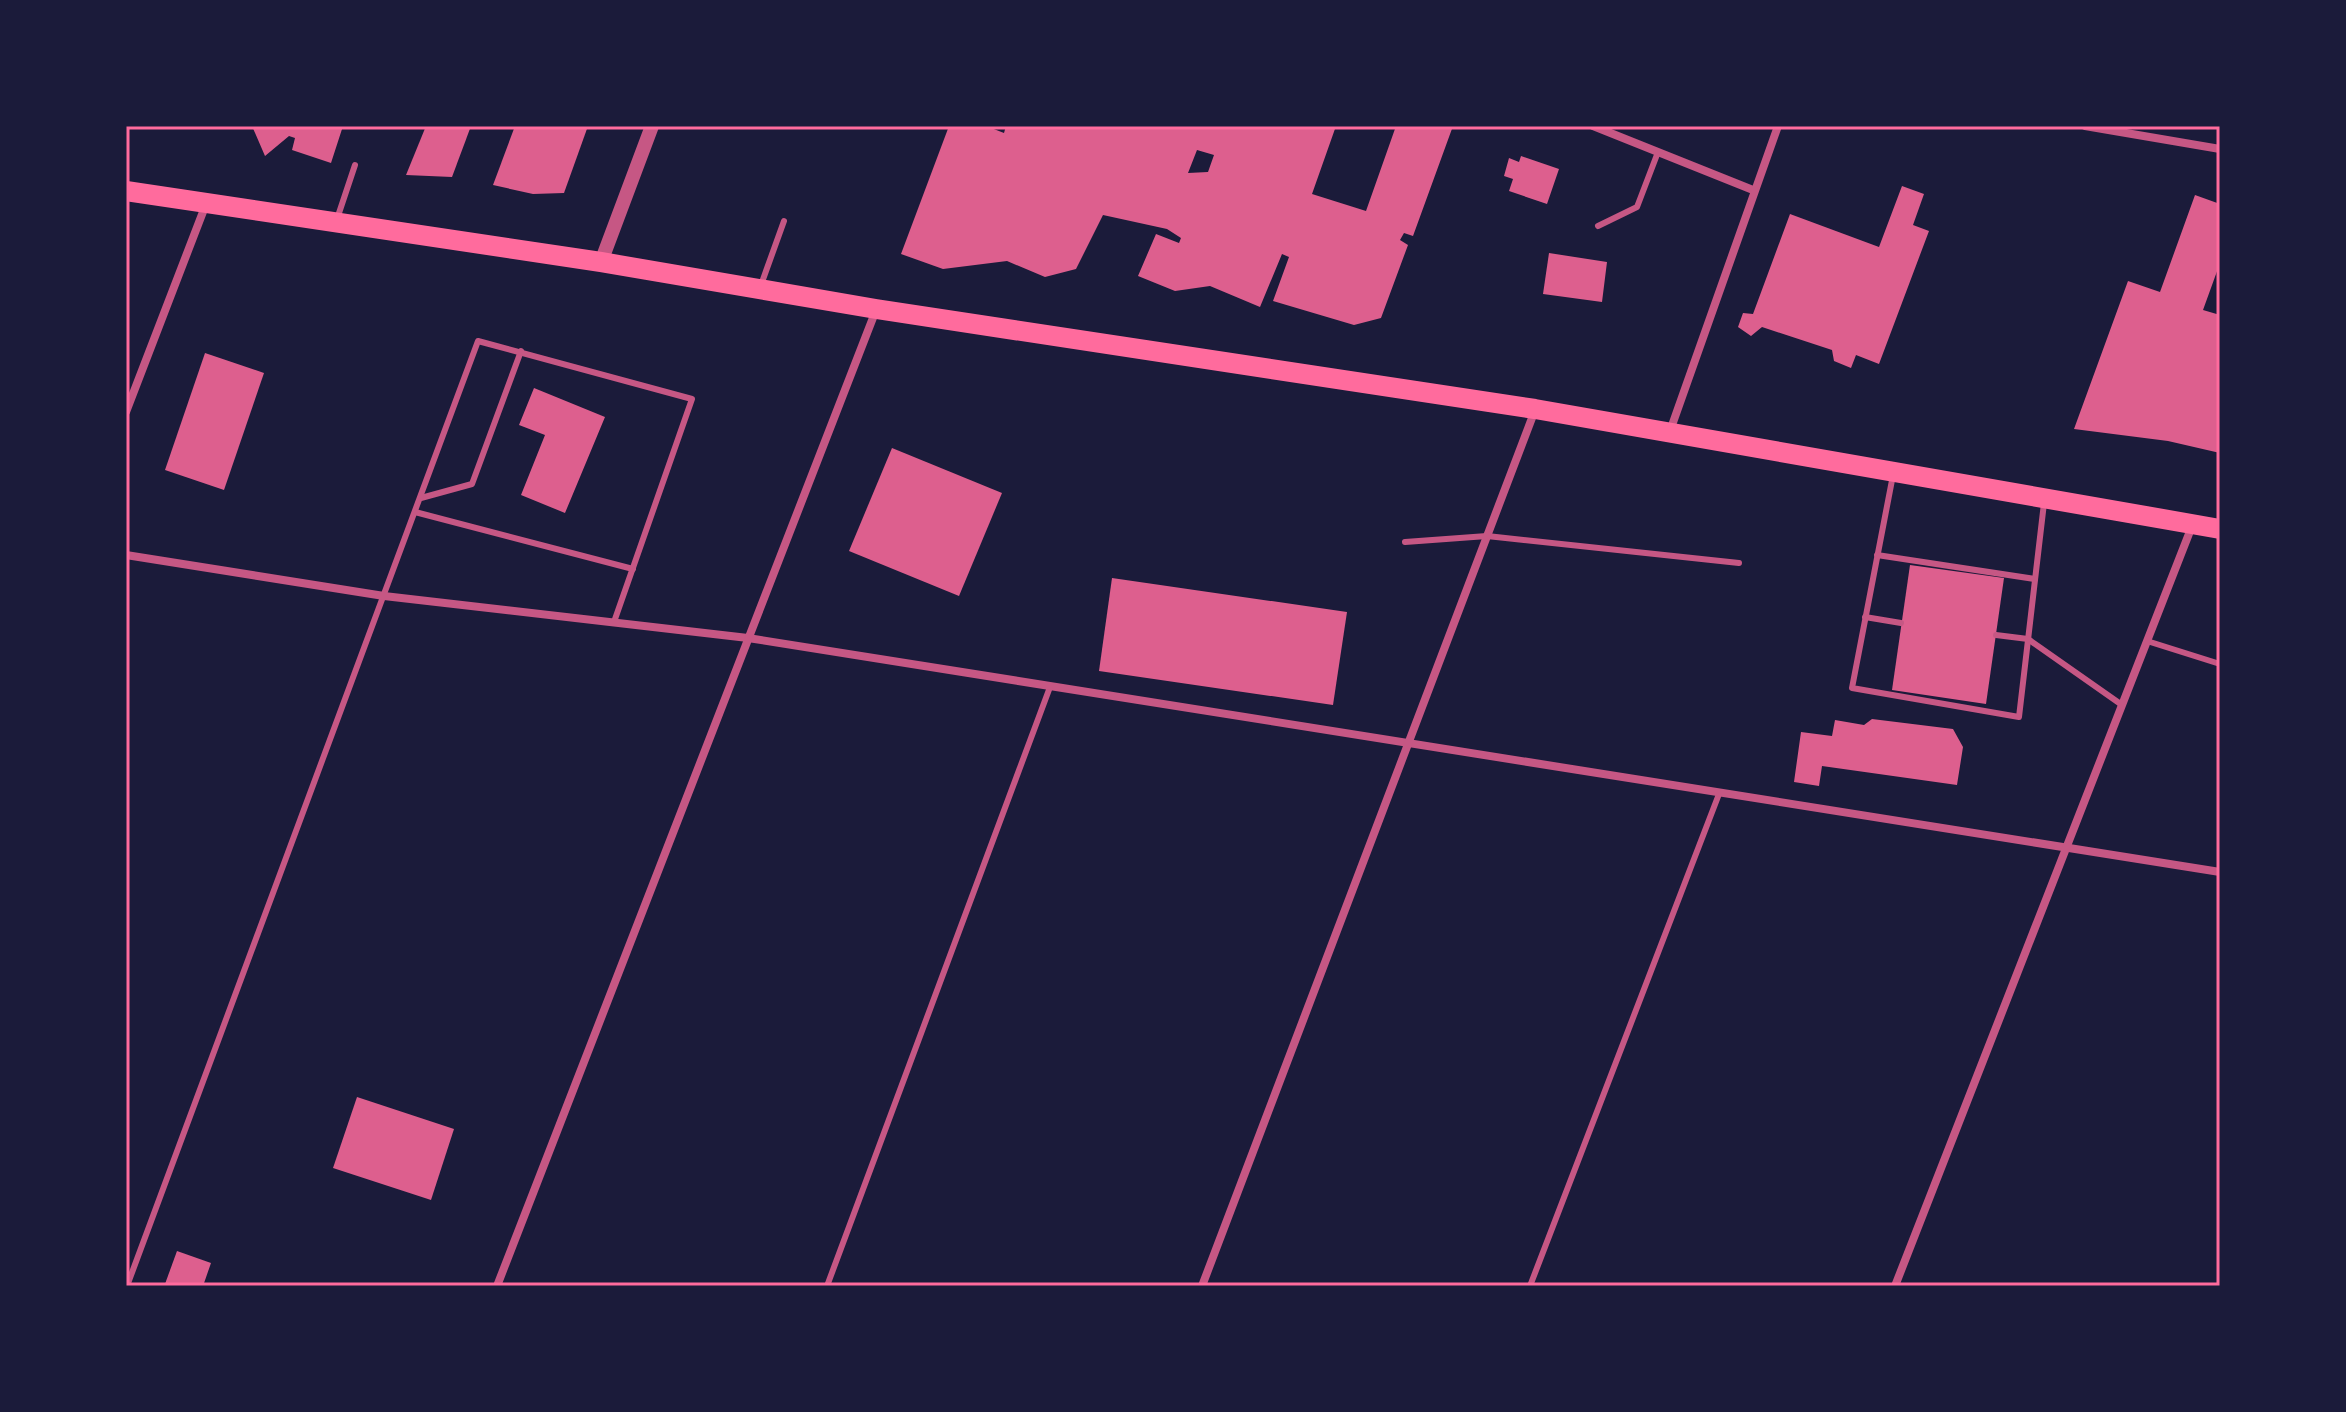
<svg xmlns="http://www.w3.org/2000/svg" width="2346" height="1412" font-family="Jost,sans-serif">
	<rect width="100%" height="100%" fill="#1b1b3a"/>
	<g fill="#dd5f8e" fill-rule="evenodd">
		<path d="M252,126H343L331,163L292,150L295,138L289,136L265,156Z"/>
		<path d="M426,126H471L452,177L406,175Z"/>
		<path d="M515,126H588L564,193L533,194L493,185Z"/>
		<path d="M949,126H986L1004,133L1006,126H1336L1312,194L1366,211L1396,126H1453L1413,236L1404,233L1400,240L1408,245L1381,318L1354,325L1273,301L1289,257L1282,254L1260,307L1210,286L1175,291L1138,276L1156,234L1179,243L1181,238L1167,229L1103,215L1076,269L1045,277L1007,261L943,269L901,254ZM1197,150L1214,155L1208,172L1188,173Z"/>
		<path d="M1521,156L1559,169L1547,204L1509,191L1513,179L1504,176L1509,158L1519,162Z"/>
		<path d="M1902,186L1924,194L1913,225L1929,231L1879,364L1856,355L1851,368L1834,361L1832,350L1762,327L1751,336L1738,327L1743,313L1753,314L1790,214L1879,247Z"/>
		<path d="M2195,195L2220,204V263L2203,310L2220,315V453L2168,441L2074,429L2128,281L2160,292Z"/>
		<path d="M1549,253L1607,262L1602,302L1543,294Z"/>
		<path d="M205,353L264,373L224,490L165,470Z"/>
		<path d="M534,388L605,417L565,513L521,495L545,435L519,425Z"/>
		<path d="M892,448L1002,493L959,596L849,551Z"/>
		<path d="M1910,565L2004,578L1986,704L1892,690Z"/>
		<path d="M1112,578L1347,612L1333,705L1099,671Z"/>
		<path d="M1872,719L1953,729L1963,747L1957,785L1822,766L1819,786L1794,782L1801,732L1832,736L1835,720L1864,725Z"/>
		<path d="M357,1097L454,1129L431,1200L333,1168Z"/>
		<path d="M177,1251L211,1263L203,1286L165,1284Z"/>
	</g>
	<g fill="none" stroke-linecap="round" stroke-linejoin="round">
		<g stroke="#c65784" stroke-width="6">
			<path d="M337,219L355,165"/>
			<path d="M1598,226L1637,207L1658,152"/>
			<path d="M761,285L784,221"/>
			<path d="M1893,475L1852,688L2019,717L2044,503"/>
			<path d="M421,498L472,484L521,351"/>
			<path d="M415,512L633,569"/>
			<path d="M1405,542L1487,536L1739,563"/>
			<path d="M1877,555L2035,579"/>
			<path d="M1865,617L1901,623"/>
			<path d="M1996,635L2028,639L2122,705"/>
			<path d="M2147,641L2220,664"/>
			<path d="M127,1286L478,341L692,399L614,622"/>
			<path d="M827,1286L1050,687"/>
			<path d="M1530,1286L1719,794"/>
		</g>
		<g stroke="#c65784" stroke-width="8">
			<path d="M1593,126L1753,190"/>
			<path d="M2085,126L2220,149"/>
			<path d="M126,412L206,204"/>
			<path d="M1670,431L1778,126"/>
			<path d="M126,555L384,596L748,638L2220,872"/>
			<path d="M497,1286L876,310"/>
			<path d="M1202,1286L1535,410"/>
			<path d="M1895,1286L2192,526"/>
		</g>
		<path stroke="#c65784" stroke-width="14" d="M601,262L652,126"/>
		<path stroke="#ff6b9d" stroke-width="20" d="M126,191L601,262L876,309L1535,409L2220,529"/>
	</g>
	<rect width="2346" height="1412" fill="none" stroke="#1b1b3a" stroke-width="256"/>
	<rect x="128" y="128" width="2090" height="1156" fill="none" stroke="#ff6b9d" stroke-width="3"/>
</svg>
